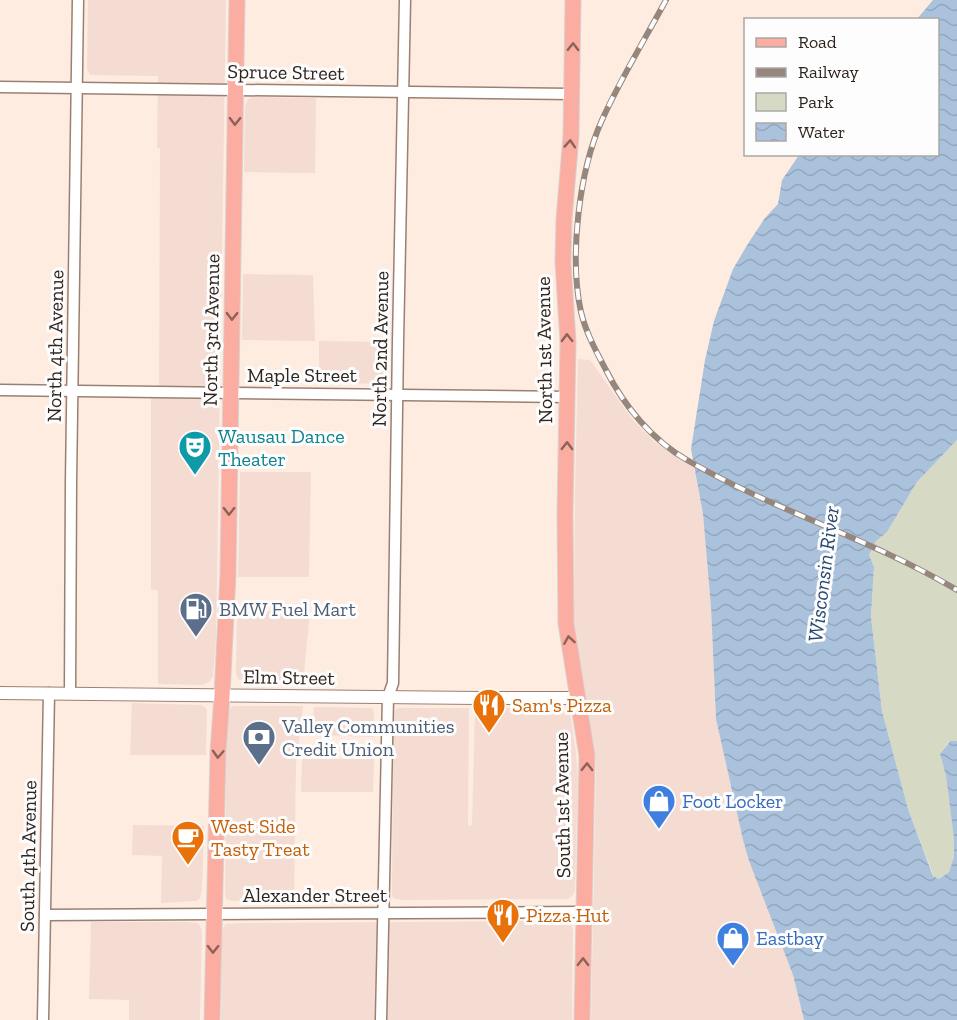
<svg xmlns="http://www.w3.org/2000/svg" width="957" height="1020" font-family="'Zilla Slab',serif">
	<defs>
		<pattern id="water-waves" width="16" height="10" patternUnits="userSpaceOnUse" patternTransform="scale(1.5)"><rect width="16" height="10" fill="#abc2dd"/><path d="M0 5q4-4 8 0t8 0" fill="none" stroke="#93a7bd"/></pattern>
	</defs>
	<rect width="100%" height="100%" fill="#feece1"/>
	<g fill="#f5dcd3">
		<path d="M88,0H226L216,639L213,677L209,682L203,685L158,684V590H151V398L159,397L160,148H157L158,76L90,75L87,69Z"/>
		<path d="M254,97L316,98L315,173L244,172L245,106L248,99Z"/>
		<path d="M243,274L313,275L315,341L242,340Z"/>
		<path d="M319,341L389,342L388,376L387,384L319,383Z"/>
		<path d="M578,359L590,360L633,420L656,443L694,467L703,514L711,607L716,719L743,840L749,861L793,975L804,1020H591L596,763L574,617L575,490Z"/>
		<path d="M240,472H311L309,577H238Z"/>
		<path d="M237,611L310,612L303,683H250L238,679L236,673Z"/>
		<path d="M132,703L201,705L206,708L207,711L206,755H130Z"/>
		<path d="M233,706H303L296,765L294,900L232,901L226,899L225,893L226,756L227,718L230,708Z"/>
		<path d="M314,707L372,708L374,712V737L313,735Z"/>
		<path d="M398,708H469L468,826L472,825L475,708H561L570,711L576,753L578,778L575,891L572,896L568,899H558L401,900L393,898L392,895L393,713L394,711Z"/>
		<path d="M302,759H374L373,792H301Z"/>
		<path d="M133,825L204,826L202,890L200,898L197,901L161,903L162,856L132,855Z"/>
		<path d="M562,921L571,924L573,931L572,1020H221L222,936L223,928L226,924L239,923Z"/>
		<path d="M91,922H185L197,923L200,925L202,932L200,1020H129V1000L89,999Z"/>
	</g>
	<path fill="#d6dac5" d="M957,440V741H949L940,754L946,776L954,839V857L949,872L939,879L934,877L908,809L882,711L871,617L874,567L869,555L876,541L887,532L917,482Z"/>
	<path fill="url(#water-waves)" d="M933,0H957V440L917,482L887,532L876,541L869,555L874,567L871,617L882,711L908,809L933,876L939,879L949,872L954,857V839L946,776L940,754L950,741H957V1020H804L793,975L749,861L743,840L716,719L711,607L703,514L691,449L705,360L714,321L733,269L749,242L765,218L778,204L782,180L799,155L938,154V20L917,19Z"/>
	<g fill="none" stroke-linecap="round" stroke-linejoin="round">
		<g stroke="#9b8071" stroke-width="13">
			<g id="minor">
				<path d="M0,87L572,94"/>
				<path d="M0,390L567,397"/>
				<path d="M70,693L71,482L78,0"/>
				<path d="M45,915L584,912"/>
				<path d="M43,1020L49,693"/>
				<path d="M381,1020L388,697L393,683L398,342L405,0"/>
			</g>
		</g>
		<g stroke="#9b8071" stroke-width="14">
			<path id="tertiary" d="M0,693L479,698H578"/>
		</g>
		<g stroke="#d6d3d2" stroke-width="17">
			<g id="primary">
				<path d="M573,0L571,136L564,219L563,262L568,342L565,514L566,623L587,756L582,1020"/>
				<path d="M212,1020L218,752L222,696L228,574L237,0"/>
			</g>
		</g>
		<use href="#minor" stroke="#fff" stroke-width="10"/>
		<use href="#tertiary" stroke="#fff" stroke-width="12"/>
		<use href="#primary" stroke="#fcada2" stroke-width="15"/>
		<g stroke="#95877e" stroke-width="6">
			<path id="rail" d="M666,0C645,39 620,80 602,120C579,171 569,257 581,312C586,333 596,351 606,370C624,406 652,440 687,460C773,510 871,539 957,590"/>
		</g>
		<use href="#rail" stroke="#fdfdfd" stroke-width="4" stroke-dasharray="11" stroke-linecap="butt"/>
	</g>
	<defs><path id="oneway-chevron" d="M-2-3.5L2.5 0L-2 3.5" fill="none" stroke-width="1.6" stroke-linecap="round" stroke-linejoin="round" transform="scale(1.5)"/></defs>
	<g stroke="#8c6259">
		<use href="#oneway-chevron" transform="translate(573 47) rotate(-89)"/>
		<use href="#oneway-chevron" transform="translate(235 121) rotate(91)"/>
		<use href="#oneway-chevron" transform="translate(570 144) rotate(-86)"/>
		<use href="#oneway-chevron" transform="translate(232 316) rotate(91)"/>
		<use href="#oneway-chevron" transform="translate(567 338) rotate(-91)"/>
		<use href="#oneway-chevron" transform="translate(567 446) rotate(-89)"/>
		<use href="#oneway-chevron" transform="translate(229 511) rotate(91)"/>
		<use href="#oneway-chevron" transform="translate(569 640) rotate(-99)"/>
		<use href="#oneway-chevron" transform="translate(218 754) rotate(93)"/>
		<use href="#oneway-chevron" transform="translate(587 767) rotate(-89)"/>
		<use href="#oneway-chevron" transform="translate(213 949) rotate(91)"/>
		<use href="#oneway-chevron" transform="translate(583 962) rotate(-89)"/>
	</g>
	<defs>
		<g id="theatre-pin" transform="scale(1.725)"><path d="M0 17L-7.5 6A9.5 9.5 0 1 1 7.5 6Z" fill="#0f9aa8" stroke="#fdfdfd"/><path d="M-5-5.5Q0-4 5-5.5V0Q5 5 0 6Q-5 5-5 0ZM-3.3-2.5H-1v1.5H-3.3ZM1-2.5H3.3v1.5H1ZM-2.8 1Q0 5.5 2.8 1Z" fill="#fff"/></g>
		<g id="fuel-pin" transform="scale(1.725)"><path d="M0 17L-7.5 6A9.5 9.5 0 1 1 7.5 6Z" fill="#5c6f8a" stroke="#fdfdfd"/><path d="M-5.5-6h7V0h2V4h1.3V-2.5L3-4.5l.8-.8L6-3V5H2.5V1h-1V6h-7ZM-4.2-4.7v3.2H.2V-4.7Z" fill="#fff"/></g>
		<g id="restaurant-pin" transform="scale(1.725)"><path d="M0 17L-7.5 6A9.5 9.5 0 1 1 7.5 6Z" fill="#e8710a" stroke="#fdfdfd"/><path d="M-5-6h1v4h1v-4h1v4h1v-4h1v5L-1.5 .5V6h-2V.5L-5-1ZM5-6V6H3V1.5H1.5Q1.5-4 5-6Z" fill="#fff"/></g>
		<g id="bank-pin" transform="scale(1.725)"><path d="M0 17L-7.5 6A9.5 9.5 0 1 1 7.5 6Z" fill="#5c6f8a" stroke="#fdfdfd"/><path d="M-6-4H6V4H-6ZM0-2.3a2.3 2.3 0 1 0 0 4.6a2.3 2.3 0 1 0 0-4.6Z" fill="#fff"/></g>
		<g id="shop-pin" transform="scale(1.725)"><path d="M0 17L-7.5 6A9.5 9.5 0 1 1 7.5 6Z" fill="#3f7fe0" stroke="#fdfdfd"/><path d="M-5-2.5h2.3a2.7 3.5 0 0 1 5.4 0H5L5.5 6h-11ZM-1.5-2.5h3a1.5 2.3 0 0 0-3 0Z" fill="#fff"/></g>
		<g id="cafe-pin" transform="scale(1.725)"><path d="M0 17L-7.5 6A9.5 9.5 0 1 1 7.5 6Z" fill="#e8710a" stroke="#fdfdfd"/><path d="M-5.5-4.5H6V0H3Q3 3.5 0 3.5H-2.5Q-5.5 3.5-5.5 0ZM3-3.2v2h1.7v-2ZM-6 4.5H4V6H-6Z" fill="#fff"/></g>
	</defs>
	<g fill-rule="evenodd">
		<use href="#theatre-pin" x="195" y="447"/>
		<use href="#fuel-pin" x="196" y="609"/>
		<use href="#restaurant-pin" x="489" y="705"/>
		<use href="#bank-pin" x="259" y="737"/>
		<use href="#shop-pin" x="659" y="801"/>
		<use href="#cafe-pin" x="188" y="837"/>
		<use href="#restaurant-pin" x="503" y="915"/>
		<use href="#shop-pin" x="733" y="938"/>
	</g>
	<g text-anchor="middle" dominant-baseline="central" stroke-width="6" stroke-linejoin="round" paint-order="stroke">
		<g font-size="20" fill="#30251e" stroke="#fdfdfd">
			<text transform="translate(286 72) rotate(1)">Spruce Street</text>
			<text transform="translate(211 330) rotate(-89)">North 3rd Avenue</text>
			<text transform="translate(55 346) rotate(-89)">North 4th Avenue</text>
			<text transform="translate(380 349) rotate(-89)">North 2nd Avenue</text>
			<text transform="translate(544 350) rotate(-91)">North 1st Avenue</text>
			<text x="302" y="375">Maple Street</text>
			<text transform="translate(289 677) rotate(1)">Elm Street</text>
			<text transform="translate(562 805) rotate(-91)">South 1st Avenue</text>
			<text transform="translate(28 856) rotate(-89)">South 4th Avenue</text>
			<text x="315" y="895">Alexander Street</text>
		</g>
		<g font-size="20" fill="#0d838f" stroke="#fdfdfd" text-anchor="start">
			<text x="218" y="436">Wausau Dance<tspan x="218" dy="23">Theater</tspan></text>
		</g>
		<g font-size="20" fill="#4e5e75" stroke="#fdfdfd" text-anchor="start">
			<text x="219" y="609">BMW Fuel Mart</text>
			<text x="282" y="726">Valley Communities<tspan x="282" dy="23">Credit Union</tspan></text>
		</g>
		<g font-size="20" fill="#c56008" stroke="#fdfdfd" text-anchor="start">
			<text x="512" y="705">Sam's Pizza</text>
			<text x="211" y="826">West Side<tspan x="211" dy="23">Tasty Treat</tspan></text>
			<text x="526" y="915">Pizza Hut</text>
		</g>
		<g font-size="20" fill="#366cbe" stroke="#fdfdfd" text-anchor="start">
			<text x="682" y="801">Foot Locker</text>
			<text x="756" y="938">Eastbay</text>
		</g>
		<g font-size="21" font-style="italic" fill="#27496f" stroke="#fdfdfd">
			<text transform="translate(823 574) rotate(-83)">Wisconsin River</text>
		</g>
	</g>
	<rect x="744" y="18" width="195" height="138" fill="#fdfdfd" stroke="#aba7a4" stroke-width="1.5"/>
	<rect x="756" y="38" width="30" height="9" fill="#fcada2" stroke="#aba7a4" stroke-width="1.5"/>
	<text x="798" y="48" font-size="18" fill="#30251e">Road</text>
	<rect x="756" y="68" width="30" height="9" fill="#95877e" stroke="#aba7a4" stroke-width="1.5"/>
	<text x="798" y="78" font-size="18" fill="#30251e">Railway</text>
	<rect x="756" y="93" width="30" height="18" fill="#d6dac5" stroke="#aba7a4" stroke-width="1.5"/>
	<text x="798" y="108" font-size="18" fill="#30251e">Park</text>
	<rect x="756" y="123" width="30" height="18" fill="url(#water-waves)" stroke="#aba7a4" stroke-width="1.5"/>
	<text x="798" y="138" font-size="18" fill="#30251e">Water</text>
</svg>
